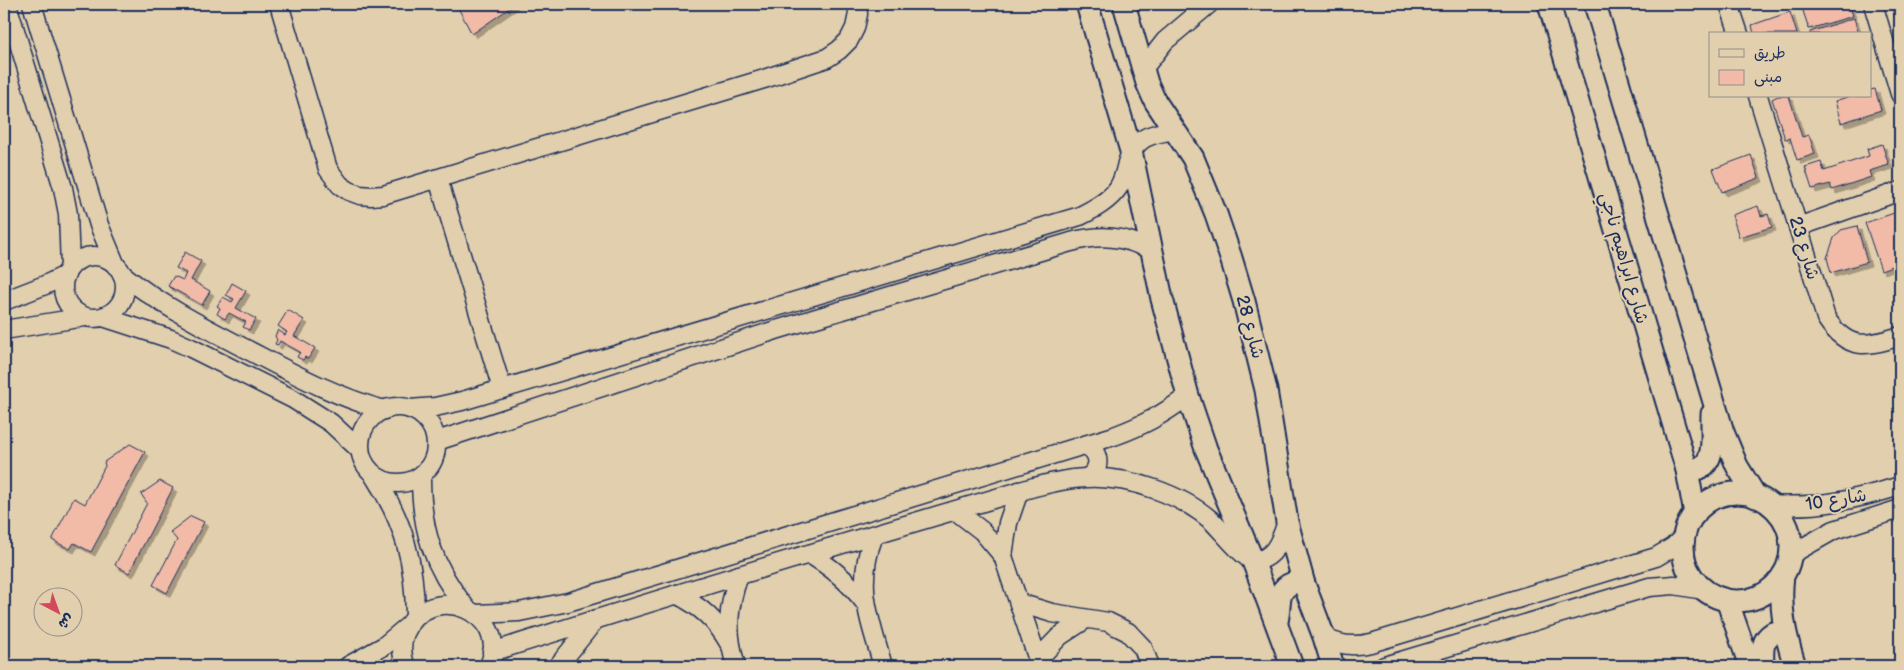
<svg xmlns="http://www.w3.org/2000/svg" width="1904" height="670" font-family="'Balsamiq Sans','Playpen Sans Arabic',sans-serif">
	<defs>
		<filter id="shadow"><feDropShadow dx="4" dy="4" stdDeviation="0" flood-color="#0004"/></filter>
	</defs>
	<rect width="100%" height="100%" fill="#e2cfad"/>
	<filter id="ink" filterUnits="userSpaceOnUse"><feTurbulence type="fractalNoise" baseFrequency=".02" numOctaves="2"/><feDisplacementMap in="SourceGraphic" scale="10" xChannelSelector="R" yChannelSelector="G"/><feConvolveMatrix kernelMatrix="1 2 1 2 8 2 1 2 1" color-interpolation-filters="sRGB"/></filter>
	<g filter="url(#ink)">
		<g fill="#f2bba7" stroke="#1b2f5e" filter="url(#shadow)">
			<path d="M456,4H513L514,5L472,34Z"/>
			<path d="M1815,4H1849L1853,16L1809,29L1802,8Z"/>
			<path d="M1900,7V28H1898L1893,10Z"/>
			<path d="M1790,12L1797,34H1754L1752,25Z"/>
			<path d="M1854,18L1859,34H1810V32Z"/>
			<path d="M1875,89L1881,110L1841,123L1835,101L1850,96H1870V90Z"/>
			<path d="M1778,96H1789L1802,137L1809,135L1815,154L1797,160L1790,138L1785,139L1772,99Z"/>
			<path d="M1882,144L1889,165L1869,171L1871,177L1832,190L1830,184L1812,189L1805,167L1821,162L1824,171L1869,156L1867,149Z"/>
			<path d="M1751,155L1759,178L1722,192L1713,169Z"/>
			<path d="M1758,206L1761,216L1768,214L1772,227L1739,237L1732,215Z"/>
			<path d="M1900,211V263L1881,270L1865,223Z"/>
			<path d="M1857,226L1867,262L1831,273L1827,258L1834,238L1841,230Z"/>
			<path d="M185,252L201,261L191,280L210,291L202,305L168,286L174,276L183,280L186,273L176,268Z"/>
			<path d="M232,283L246,291L236,308L256,319L249,330L243,327L246,322L229,313L225,319L217,314L220,308L217,306L223,297L232,302L234,299L226,295Z"/>
			<path d="M288,310L304,320L294,336L315,348L308,359L305,357L303,360L297,357L300,352L280,341L278,345L275,344L277,340L275,336L278,330L285,335L287,332L278,326Z"/>
			<path d="M130,444L145,452L91,552L74,543L70,549L52,540L74,498L85,504L105,466L104,462Z"/>
			<path d="M160,481L173,488L129,573L115,565L147,503L141,494Z"/>
			<path d="M191,516L204,522L167,593L153,585L177,540L170,532Z"/>
		</g>
		<g fill="none" stroke-linecap="round" stroke-linejoin="round">
			<g stroke="#1b2f5e" stroke-width="21">
				<g id="minor">
					<path d="M7,4L63,188L68,214L70,267"/>
					<path d="M32,4L99,225L116,266"/>
					<path d="M279,4L328,169L340,185L349,191L360,195L371,196L383,195L764,79L827,58L839,50L849,40L855,28L858,14L857,4"/>
					<path d="M1729,4L1739,34"/>
					<path d="M1873,4L1900,94"/>
					<path d="M1143,69L1165,41L1209,4"/>
					<path d="M1758,96L1826,318C1847,351 1867,347 1900,336"/>
					<path d="M438,179L502,389"/>
					<path d="M1798,227L1900,191"/>
					<circle cx="94" cy="287" r="31"/>
					<path d="M122,274C159,304 200,325 242,347C289,371 333,396 384,410"/>
					<path d="M4,301L45,285L66,275"/>
					<path d="M103,317L171,339L191,348L293,399L331,423L360,450"/>
					<path d="M4,330L85,317"/>
					<circle cx="398" cy="445" r="38"/>
					<path d="M410,409L435,407L462,401L1080,216C1094,209 1109,201 1118,188C1123,181 1125,172 1127,163C1135,137 1150,134 1174,130"/>
					<path d="M437,441L776,330L1071,242C1101,234 1124,236 1151,250"/>
					<path d="M1085,445C1100,452 1102,468 1088,477"/>
					<path d="M374,476C404,522 415,562 415,617"/>
					<path d="M421,477C421,529 433,567 466,608"/>
					<path d="M1771,505C1818,508 1855,500 1900,486"/>
					<path d="M956,511L982,531L1003,556L1040,666"/>
					<path d="M874,535C855,585 869,617 883,666"/>
					<path d="M809,554C832,567 850,583 866,604"/>
					<path d="M1790,555L1834,530L1900,509"/>
					<path d="M1003,556L1008,523L1019,491"/>
					<path d="M676,594C700,606 716,620 729,643"/>
					<path d="M1019,603L1052,613L1108,622L1128,632L1143,648L1150,666"/>
					<path d="M476,614L519,612L568,602L1114,436C1144,425 1162,415 1188,396"/>
					<path d="M1324,637C1339,646 1354,647 1371,643L1656,557L1673,547L1684,536"/>
					<path d="M492,652C672,595 853,540 1034,487C1051,483 1069,478 1087,478C1128,476 1181,494 1212,521C1221,530 1244,558 1253,561C1275,560 1281,539 1287,522"/>
					<path d="M1038,659L1060,636L1086,619"/>
					<path d="M348,666L384,646L408,626"/>
					<path d="M406,666C401,656 401,643 405,633C430,577 512,613 489,666"/>
					<path d="M558,666L595,620"/>
					<path d="M736,666C726,632 727,609 739,575"/>
					<path d="M1384,666L1649,587L1674,585L1704,590"/>
				</g>
			</g>
			<g stroke="#1b2f5e" stroke-width="25">
				<g id="tertiary">
					<path d="M1087,4L1131,151L1162,299L1188,396L1206,449L1253,561L1292,666"/>
					<path d="M1124,4L1147,83L1155,101L1193,158L1216,214L1231,258L1244,301L1266,390L1287,522L1304,584L1324,637L1333,666"/>
					<path d="M1549,4L1687,470L1695,514"/>
					<path d="M1595,4L1723,432L1737,466L1756,497"/>
					<path d="M1687,470C1719,471 1711,437 1712,414"/>
					<circle cx="1737" cy="547" r="54"/>
					<path d="M1783,575C1779,608 1785,635 1795,666"/>
					<path d="M1727,600L1750,666"/>
					<path d="M1277,621C1281,607 1275,589 1293,583C1297,581 1300,582 1304,584"/>
					<path d="M1763,666C1763,653 1760,641 1773,633H1785"/>
				</g>
			</g>
			<use href="#minor" stroke="#e2cfad" stroke-width="18"/>
			<use href="#tertiary" stroke="#e2cfad" stroke-width="21"/>
		</g>
	</g>
	<g text-anchor="middle" dominant-baseline="central" stroke-width="4" stroke-linejoin="round" paint-order="stroke">
		<g font-size="18" fill="#1b2f5e" stroke="#e2cfad">
			<text transform="translate(1804 248) rotate(73)">شارع 23</text>
			<text transform="translate(1624 258) rotate(74)">شارع ابراهيم ناجي</text>
			<text transform="translate(1250 327) rotate(75)">شارع 28</text>
			<text transform="translate(1836 500) rotate(-9)">شارع 10</text>
		</g>
	</g>
	<rect width="1904" height="670" fill="none" stroke="#e2cfad" stroke-width="20"/>
	<rect x="10" y="10" width="1884" height="650" fill="none" stroke="#1b2f5e" stroke-width="2" filter="url(#ink)"/>
	<rect x="1709" y="32" width="162" height="65" fill="#e2cfad" stroke="#928f8d"/>
	<rect x="1719" y="49" width="25" height="8" fill="#e2cfad" stroke="#928f8d"/>
	<text x="1754" y="58" font-size="15" fill="#1b2f5e">طريق</text>
	<rect x="1719" y="70" width="25" height="15" fill="#f2bba7" stroke="#928f8d"/>
	<text x="1754" y="82" font-size="15" fill="#1b2f5e">مبنى</text>
	<g transform="translate(58 612) rotate(139)"><circle r="24" fill="#e2cfad" stroke="#928f8d"/>
	<path d="M0-4L9 19L0 12L-9 19Z" fill="#d1495b"/>
	<text y="-8" font-size="14" font-weight="bold" text-anchor="middle" fill="#1b2f5e">ش</text>
	</g>
</svg>
